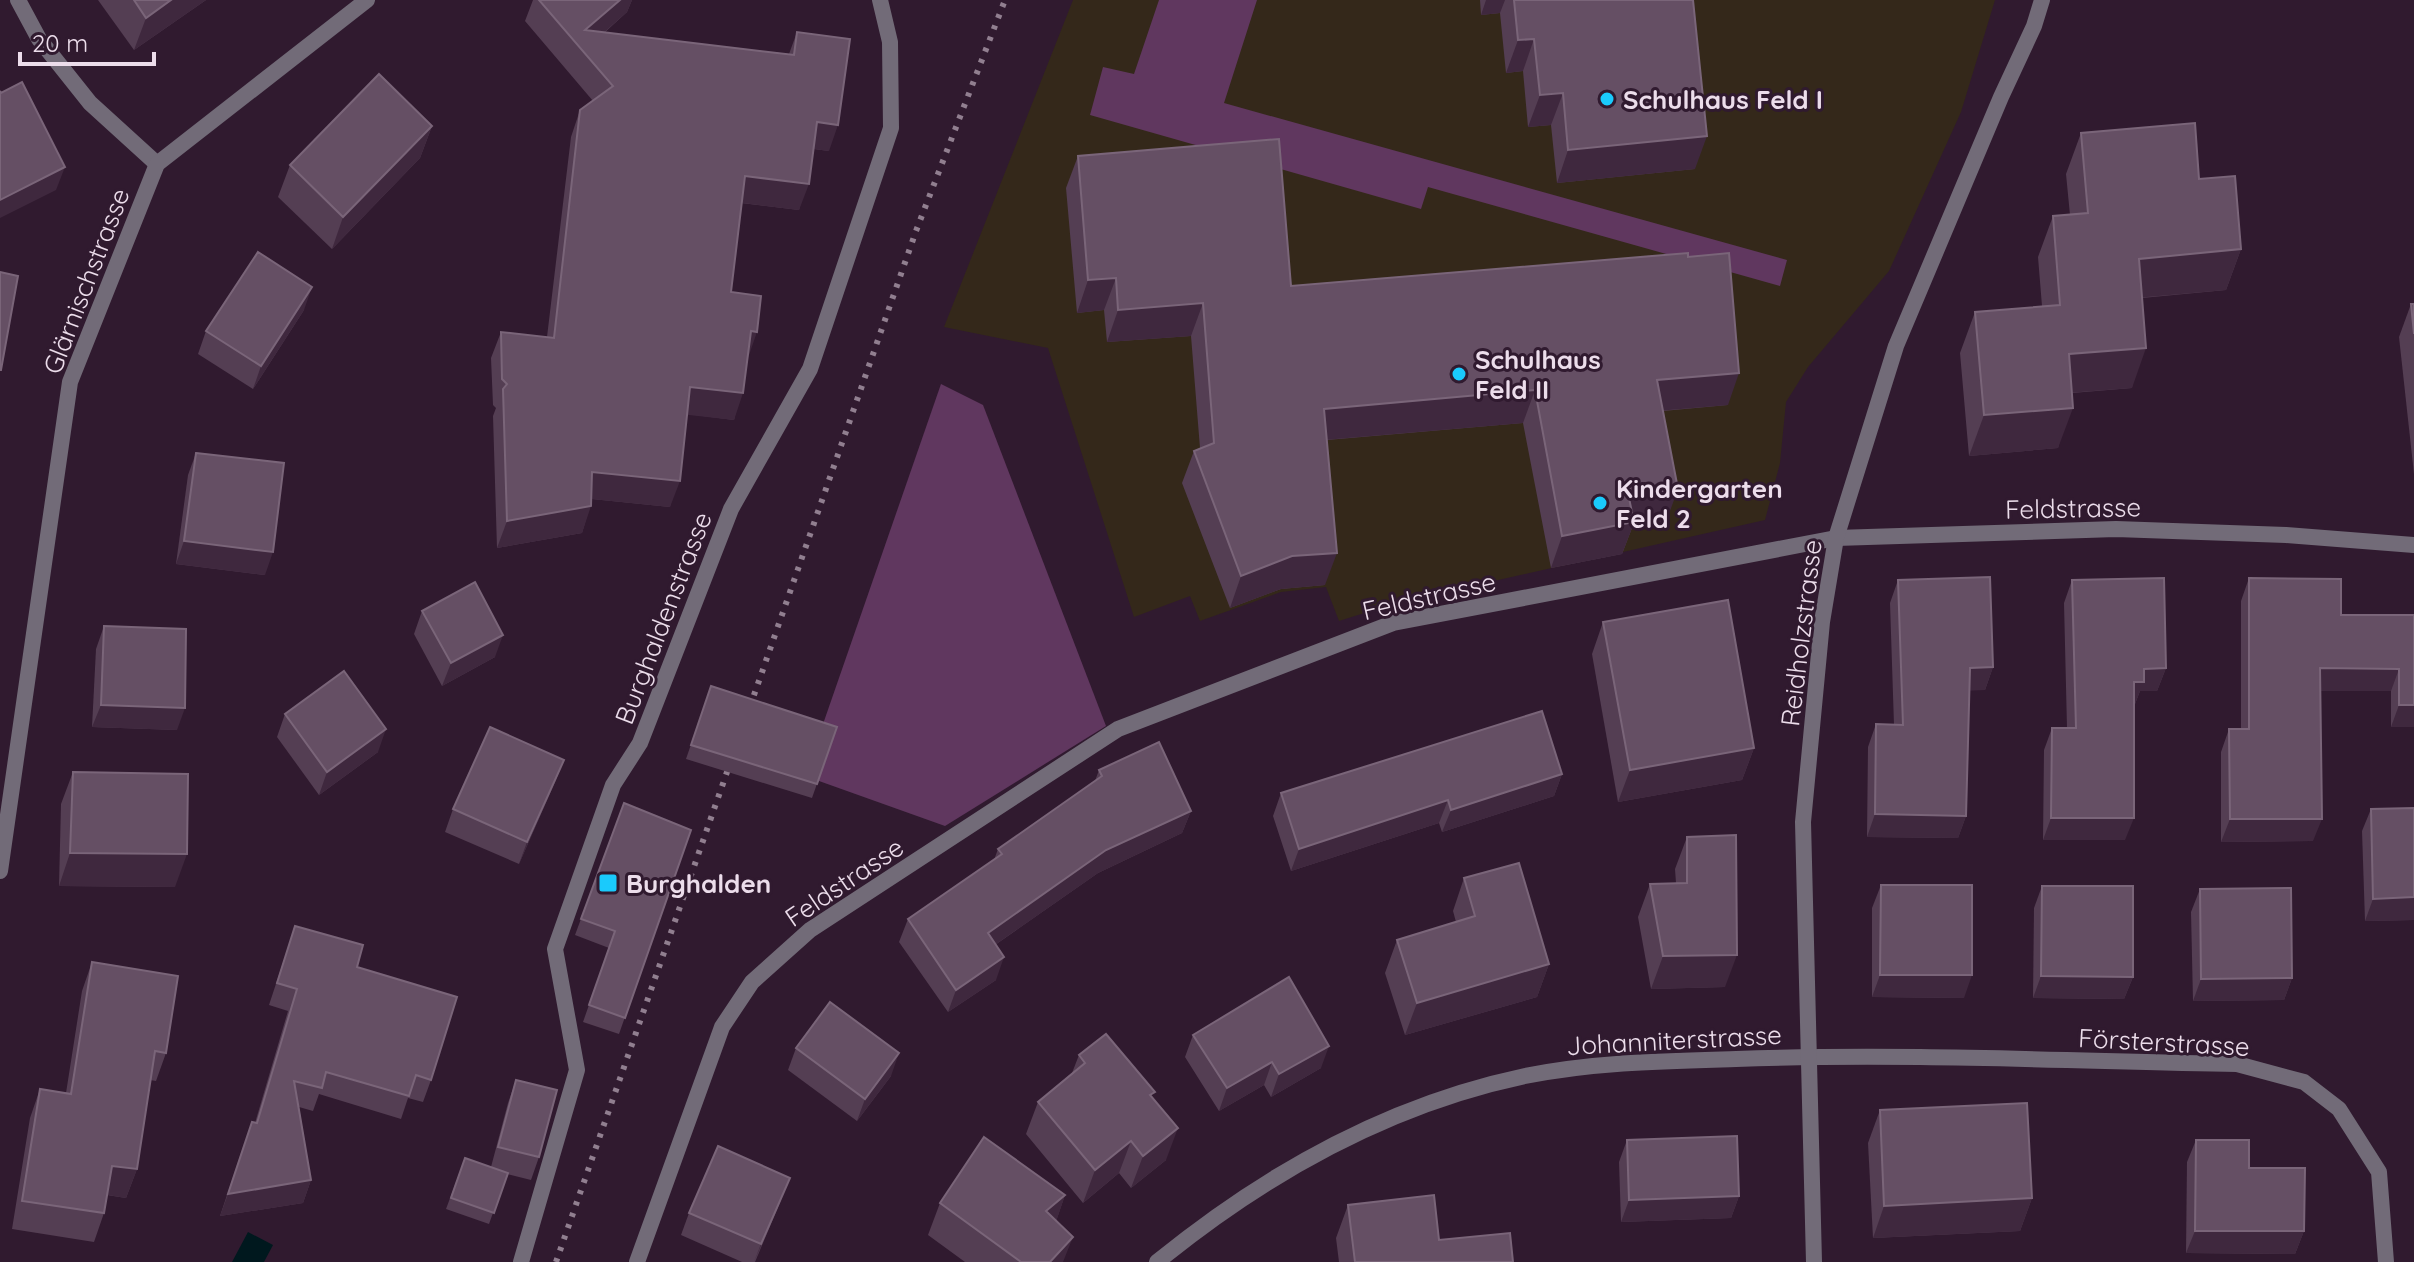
<svg xmlns="http://www.w3.org/2000/svg" width="2414" height="1262" font-family="Quicksand,sans-serif">
	<rect width="100%" height="100%" fill="#301a2f"/>
	<path fill="#34281a" d="M1073,0H1995L1961,112L1889,271L1808,367L1786,402L1780,463L1765,520L1396,603L1339,621L1326,587L1281,592L1200,621L1190,596L1134,617L1048,348L944,327Z"/>
	<g fill="#60375f">
		<path d="M1159,0H1257L1224,103L1787,260L1780,286L1428,187L1421,209L1090,115L1103,67L1134,74Z"/>
		<path d="M941,384L983,405L1106,726L945,826L805,776Z"/>
	</g>
	<path fill="#00181e" d="M248,1232L273,1245L264,1262H232Z"/>
	<g fill="none" stroke-linecap="round" stroke-linejoin="round">
		<g stroke="#726b78" stroke-width="16">
			<path d="M18,0L39,39L90,103L157,164"/>
			<path d="M0,871L70,382L157,164L367,0"/>
			<path d="M521,1262L577,1070L555,949L613,785L640,743L731,509L810,369L891,128L890,42L880,0"/>
			<path d="M637,1262L722,1027L752,982L810,930L1118,729L1393,623L1836,538L2116,529L2286,535L2414,545"/>
			<path d="M1157,1262C1265,1174 1387,1105 1525,1076C1595,1062 1665,1061 1736,1059C1902,1053 2070,1061 2237,1064L2304,1082L2339,1109L2379,1172L2386,1262"/>
			<path d="M1814,1262L1803,822L1822,622L1836,538L1896,346L2001,97L2034,26L2042,0"/>
		</g>
		<g stroke="#917f90" stroke-width="6" stroke-dasharray="4 8" stroke-linecap="butt">
			<path d="M746,718L916,231L1005,0"/>
			<path d="M556,1262L734,752"/>
		</g>
	</g>
	<g fill="#543e53">
		<path d="M98,0H206L134,50Z"/>
		<path d="M533,0H632L627,12L604,33L789,54L797,32L829,151L814,149L799,210L741,203L731,292L748,358L734,420L687,414L670,507L592,499L582,533L497,548L493,416L496,408L493,405L491,358L501,332L547,337L571,137L580,110L593,101L525,21Z"/>
		<path d="M1480,0H1693L1695,169L1557,183L1551,125L1528,127L1523,71L1506,73L1500,13L1481,15Z"/>
		<path d="M432,126L420,158L332,249L278,197L290,165Z"/>
		<path d="M2081,133L2199,179L2241,249L2226,290L2142,298L2132,388L2072,393L2058,448L1969,456L1960,353L1975,312L2042,306L2038,257L2053,216L2070,215L2066,174Z"/>
		<path d="M1078,156L1291,286L1688,257L1728,405L1663,411L1666,522L1632,528L1622,554L1551,568L1523,423L1327,440L1325,585L1281,589L1230,608L1182,483L1194,451L1200,448L1191,336L1107,342L1104,310L1077,313L1066,188Z"/>
		<path d="M2411,304H2414V474L2399,337Z"/>
		<path d="M304,310L253,389L198,354L206,331Z"/>
		<path d="M196,453L265,575L176,564L188,475Z"/>
		<path d="M2249,578L2341,615H2414V727H2391V691H2320L2313,841L2221,842V752L2229,729H2241V601Z"/>
		<path d="M1898,580L1993,667L1985,690H1969L1966,816L1958,838L1867,837L1868,747L1876,724L1894,725L1890,603Z"/>
		<path d="M2072,580L2166,668L2157,691H2140L2135,704H2134L2125,840H2043L2044,750L2052,728H2067L2064,603Z"/>
		<path d="M422,611L495,657L442,686L414,634Z"/>
		<path d="M1603,622L1754,748L1742,780L1618,802L1592,654Z"/>
		<path d="M104,626L177,730L92,727L96,649Z"/>
		<path d="M711,686L837,727L812,798L686,759Z"/>
		<path d="M285,714L378,752L319,795L277,737Z"/>
		<path d="M564,760L555,782L519,864L445,832L453,809Z"/>
		<path d="M1099,770L1191,811L1182,833L1098,873L995,945L996,980L948,1012L899,942L908,919L994,860L998,849L1095,781Z"/>
		<path d="M73,772L175,887L59,886L61,804Z"/>
		<path d="M1562,774L1554,796L1442,832L1439,823L1291,871L1273,816L1281,793Z"/>
		<path d="M624,803L691,830L619,1034L583,1022L609,948L575,935Z"/>
		<path d="M2414,808V920L2365,921L2362,831L2371,809Z"/>
		<path d="M1687,837L1725,987L1651,989L1638,917L1650,884L1676,883L1675,869Z"/>
		<path d="M1464,878L1549,964L1537,997L1405,1035L1385,973L1397,940L1456,922L1453,911Z"/>
		<path d="M1881,885L1964,998L1872,997V908Z"/>
		<path d="M2042,886L2133,977L2124,999L2033,998L2034,908Z"/>
		<path d="M2200,889L2292,978L2284,1000L2193,1001L2191,912Z"/>
		<path d="M295,926L357,967L431,1080L423,1102L408,1098L401,1119L319,1094L313,1111L299,1107L311,1180L303,1203L220,1216L244,1144L255,1123L288,1011L269,1005Z"/>
		<path d="M92,962L166,1053L156,1081L150,1080L137,1169L126,1198L107,1195L104,1213L94,1242L12,1229L30,1118L40,1089L66,1093L82,991Z"/>
		<path d="M1193,1035L1321,1068L1271,1097L1264,1085L1219,1111L1185,1057Z"/>
		<path d="M796,1048L891,1076L857,1121L788,1070Z"/>
		<path d="M1079,1055L1153,1098L1166,1160L1131,1188L1119,1173L1083,1203L1026,1134L1038,1102L1072,1073Z"/>
		<path d="M516,1080L539,1157L531,1180L507,1174L489,1224L446,1209L465,1158L491,1167L508,1103Z"/>
		<path d="M1880,1110L2032,1198L2020,1231L1873,1238L1868,1143Z"/>
		<path d="M1627,1140L1739,1196L1731,1218L1621,1222L1619,1162Z"/>
		<path d="M2196,1140L2249,1168L2304,1231L2295,1254L2186,1253L2187,1162Z"/>
		<path d="M1065,1195L1056,1221L1063,1262H965L928,1235L940,1203Z"/>
		<path d="M781,1200L755,1262H742L681,1235L689,1213Z"/>
		<path d="M1348,1205L1439,1240L1513,1262H1339L1336,1238Z"/>
	</g>
	<g fill="#3f283e">
		<path d="M171,0H206L134,50L146,18Z"/>
		<path d="M620,0H632L627,12L583,51L585,30Z"/>
		<path d="M1486,0H1505L1500,13L1481,15Z"/>
		<path d="M1534,39L1523,71L1506,73L1518,40Z"/>
		<path d="M1563,93L1551,125L1528,127L1540,95Z"/>
		<path d="M817,122L838,125L829,151L807,148Z"/>
		<path d="M432,126L420,158L332,249L343,217Z"/>
		<path d="M1707,136L1695,169L1557,183L1568,150Z"/>
		<path d="M65,167L56,190L0,218V200Z"/>
		<path d="M745,176L809,184L799,210L735,202Z"/>
		<path d="M2241,249L2226,290L2124,299L2139,259Z"/>
		<path d="M1116,278L1104,310L1077,313L1088,280Z"/>
		<path d="M312,287L304,310L253,389L261,366Z"/>
		<path d="M1203,303L1191,336L1107,342L1118,310Z"/>
		<path d="M751,331L757,332L748,358Z"/>
		<path d="M2146,348L2132,388L2054,394L2069,354Z"/>
		<path d="M1739,373L1728,405L1645,412L1657,380Z"/>
		<path d="M690,387L743,393L734,420L680,414Z"/>
		<path d="M1535,390L1523,423L1312,441L1324,409Z"/>
		<path d="M2073,408L2058,448L1969,456L1984,415Z"/>
		<path d="M592,472L680,481L670,507L582,498Z"/>
		<path d="M1678,489L1666,522L1632,528L1622,554L1551,568L1562,536L1629,498Z"/>
		<path d="M591,506L582,533L497,548L507,521Z"/>
		<path d="M184,541L273,552L265,575L176,564Z"/>
		<path d="M1337,553L1325,585L1281,589L1230,608L1241,576L1292,556Z"/>
		<path d="M503,635L495,657L442,686L451,663Z"/>
		<path d="M1993,667L1985,690L1961,691L1970,668Z"/>
		<path d="M2166,668L2157,691H2140L2135,704H2126L2134,682L2144,669Z"/>
		<path d="M2320,668L2399,669L2391,691H2312Z"/>
		<path d="M101,705L185,708L177,730L92,727Z"/>
		<path d="M2399,705H2414V727H2391Z"/>
		<path d="M386,729L378,752L319,795L327,772Z"/>
		<path d="M1754,748L1742,780L1618,802L1630,770Z"/>
		<path d="M564,760L555,782L519,864L527,842Z"/>
		<path d="M1562,774L1554,796L1442,832L1451,810Z"/>
		<path d="M1448,800L1439,823L1291,871L1299,849Z"/>
		<path d="M1191,811L1182,833L1098,873L979,956L988,933L1106,850Z"/>
		<path d="M1875,814L1966,816L1958,838L1867,837Z"/>
		<path d="M2051,818H2134L2125,840H2043Z"/>
		<path d="M2230,819H2322L2313,841L2221,842Z"/>
		<path d="M70,853L187,854L175,887L59,886Z"/>
		<path d="M2414,897V920L2365,921L2373,899Z"/>
		<path d="M1737,955L1725,987L1651,989L1663,956Z"/>
		<path d="M1004,957L996,980L948,1012L956,990Z"/>
		<path d="M1549,964L1537,997L1405,1035L1417,1003Z"/>
		<path d="M1880,975H1972L1964,998L1872,997Z"/>
		<path d="M2041,976L2133,977L2124,999L2033,998Z"/>
		<path d="M2292,978L2284,1000L2193,1001L2201,979Z"/>
		<path d="M1329,1046L1321,1068L1271,1097L1279,1074Z"/>
		<path d="M899,1053L891,1076L857,1121L865,1099Z"/>
		<path d="M1272,1062L1264,1085L1219,1111L1227,1088Z"/>
		<path d="M1178,1128L1166,1160L1131,1188L1143,1156Z"/>
		<path d="M1131,1141L1119,1173L1083,1203L1095,1170Z"/>
		<path d="M112,1166L137,1169L126,1198L102,1194Z"/>
		<path d="M790,1178L781,1200L754,1262L761,1244Z"/>
		<path d="M311,1180L303,1203L220,1216L228,1194Z"/>
		<path d="M1065,1195L1054,1228L1046,1211Z"/>
		<path d="M1739,1196L1731,1218L1621,1222L1629,1200Z"/>
		<path d="M2032,1198L2020,1231L1873,1238L1884,1206Z"/>
		<path d="M2195,1231H2304L2295,1254L2186,1253Z"/>
		<path d="M1073,1237L1063,1262H1050Z"/>
	</g>
	<g fill="#654f64" stroke="#7a6579" stroke-width="2">
		<path d="M134,0H171L146,18Z"/>
		<path d="M539,0H620L585,30L794,55L797,32L850,39L838,125L817,122L809,184L745,176L731,292L761,296L757,332L751,331L743,393L690,387L680,481L592,472L591,506L507,521L503,389L507,384L502,379L501,332L554,338L580,110L613,86Z"/>
		<path d="M1514,0H1693L1707,136L1568,150L1563,93L1540,95L1534,39L1518,40Z"/>
		<path d="M379,74L432,126L343,217L290,165Z"/>
		<path d="M22,82L65,167L0,200V91L1,93Z"/>
		<path d="M2195,123L2199,179L2235,176L2241,249L2139,259L2146,348L2069,354L2073,408L1984,415L1975,312L2060,305L2053,216L2088,213L2081,133Z"/>
		<path d="M1279,139L1291,286L1688,253V257L1729,253L1739,373L1657,380L1678,489L1629,498L1634,522L1562,536L1535,390L1324,409L1337,553L1292,556L1241,576L1194,451L1214,443L1203,303L1118,310L1116,278L1088,280L1078,156Z"/>
		<path d="M258,252L312,287L261,366L206,331Z"/>
		<path d="M0,272L18,276L1,370H0Z"/>
		<path d="M2411,304H2414V334Z"/>
		<path d="M196,453L284,463L273,552L184,541Z"/>
		<path d="M1990,577L1993,667L1970,668L1966,816L1875,814L1876,724L1903,725L1898,580Z"/>
		<path d="M2164,578L2166,668L2144,669V682H2134V818H2051L2052,728H2076L2072,580Z"/>
		<path d="M2249,578L2341,579V615H2414V705H2399V669L2320,668L2322,819H2230L2229,729H2249Z"/>
		<path d="M475,582L503,635L451,663L422,611Z"/>
		<path d="M1728,600L1754,748L1630,770L1603,622Z"/>
		<path d="M104,626L186,629L185,708L101,705Z"/>
		<path d="M344,671L386,729L327,772L285,714Z"/>
		<path d="M711,686L837,727L817,784L691,745Z"/>
		<path d="M1542,711L1562,774L1451,810L1448,800L1299,849L1281,793Z"/>
		<path d="M490,727L564,760L527,842L453,809Z"/>
		<path d="M1159,742L1191,811L1106,850L988,933L1004,957L956,990L908,919L1002,854L998,849L1102,776L1099,770Z"/>
		<path d="M73,772L188,774L187,854L70,853Z"/>
		<path d="M624,803L691,830L625,1018L589,1005L615,931L581,919Z"/>
		<path d="M2414,808V897L2373,899L2371,809Z"/>
		<path d="M1736,835L1737,955L1663,956L1650,884L1687,883V837Z"/>
		<path d="M1519,863L1549,964L1417,1003L1397,940L1475,916L1464,878Z"/>
		<path d="M1881,885H1972V975H1880Z"/>
		<path d="M2042,886H2133V977L2041,976Z"/>
		<path d="M2291,888L2292,978L2201,979L2200,889Z"/>
		<path d="M295,926L363,945L357,967L457,997L431,1080L416,1075L409,1096L326,1072L322,1088L294,1081L311,1180L228,1194L252,1122L257,1123L297,989L277,983Z"/>
		<path d="M92,962L178,976L166,1053L155,1051L137,1169L112,1166L104,1213L22,1201L40,1089L71,1094Z"/>
		<path d="M1289,977L1329,1046L1279,1074L1272,1062L1227,1088L1193,1035Z"/>
		<path d="M830,1002L899,1053L865,1099L796,1048Z"/>
		<path d="M1106,1034L1155,1092L1150,1095L1178,1128L1143,1156L1131,1141L1095,1170L1038,1102L1085,1063L1079,1055Z"/>
		<path d="M516,1080L557,1090L539,1157L498,1147Z"/>
		<path d="M2027,1103L2032,1198L1884,1206L1880,1110Z"/>
		<path d="M1737,1136L1739,1196L1629,1200L1627,1140Z"/>
		<path d="M984,1137L1065,1195L1046,1211L1073,1237L1050,1262H1021L940,1203Z"/>
		<path d="M2196,1140H2249V1168H2305L2304,1231H2195Z"/>
		<path d="M718,1146L790,1178L761,1244L689,1213Z"/>
		<path d="M465,1158L508,1173L494,1213L451,1198Z"/>
		<path d="M1434,1195L1439,1240L1510,1233L1513,1262H1355L1348,1205Z"/>
	</g>
	<g fill="#1acafc" stroke="#301a2f" stroke-width="3">
		<circle cx="1607" cy="99" r="8"/>
		<circle cx="1459" cy="374" r="8"/>
		<circle cx="1600" cy="503" r="8"/>
		<rect x="598" y="873" width="20" height="20" rx="4"/>
	</g>
	<g text-anchor="middle" dominant-baseline="central" stroke-width="6" stroke-linejoin="round" paint-order="stroke">
		<g font-size="26" font-weight="bold" fill="#ecddeb" stroke="#301a2f" text-anchor="start">
			<text x="1623" y="99">Schulhaus Feld I</text>
			<text x="1475" y="359">Schulhaus<tspan x="1475" dy="30">Feld II</tspan></text>
			<text x="1616" y="488">Kindergarten<tspan x="1616" dy="30">Feld 2</tspan></text>
			<text x="626" y="883">Burghalden</text>
		</g>
		<g font-size="26" fill="#ecddeb" stroke="#301a2f">
			<text transform="translate(86 281) rotate(-69)">Glärnischstrasse</text>
			<text transform="translate(2073 508) rotate(-1)">Feldstrasse</text>
			<text transform="translate(1429 596) rotate(-13)">Feldstrasse</text>
			<text transform="translate(663 618) rotate(-69)">Burghaldenstrasse</text>
			<text transform="translate(1801 633) rotate(-83)">Reidholzstrasse</text>
			<text transform="translate(844 882) rotate(-34)">Feldstrasse</text>
			<text transform="translate(1674 1040) rotate(-3)">Johanniterstrasse</text>
			<text transform="translate(2164 1042) rotate(3)">Försterstrasse</text>
		</g>
	</g>
	<path d="M20 52v12h134v-12" fill="none" stroke="#ecddeb" stroke-width="4"/>
	<text x="32" y="52" font-size="24" fill="#ecddeb" stroke="#301a2f" stroke-width="6" paint-order="stroke">20 m</text>
</svg>
